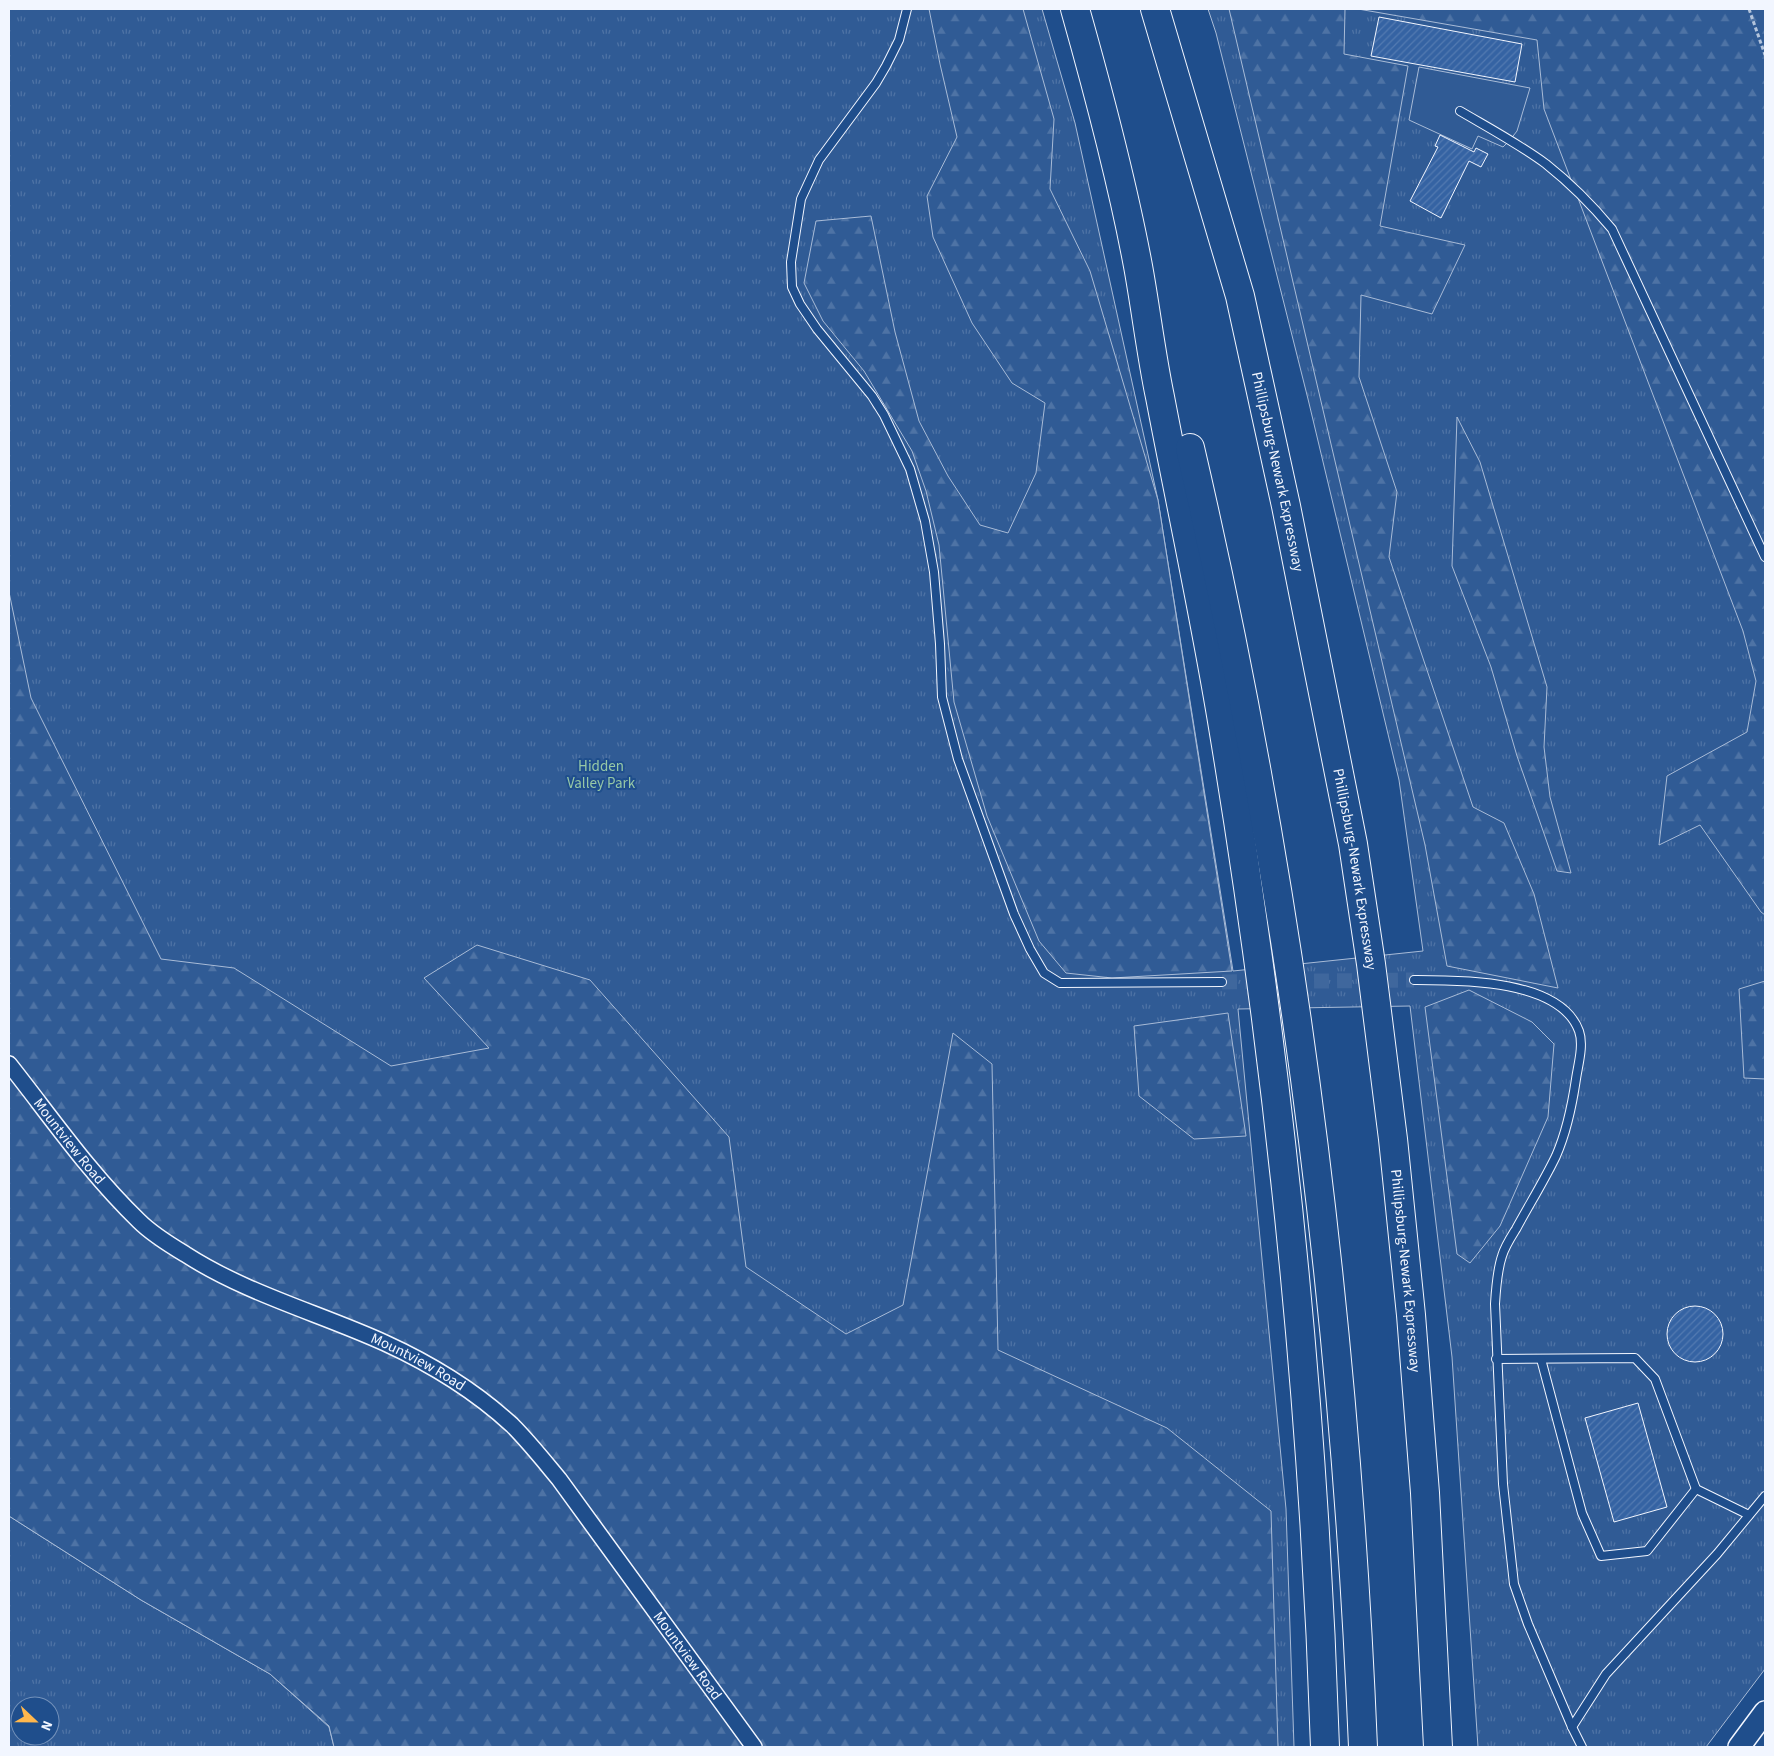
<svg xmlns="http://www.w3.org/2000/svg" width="1774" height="1756" font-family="'Source Sans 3',sans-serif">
	<defs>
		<pattern id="grass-tufts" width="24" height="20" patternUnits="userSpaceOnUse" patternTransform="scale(1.25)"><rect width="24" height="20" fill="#305b95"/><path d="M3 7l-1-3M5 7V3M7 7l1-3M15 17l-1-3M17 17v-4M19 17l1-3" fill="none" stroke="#4e73a5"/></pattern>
		<pattern id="forest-firs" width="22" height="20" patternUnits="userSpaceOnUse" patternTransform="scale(1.25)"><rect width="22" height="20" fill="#305b95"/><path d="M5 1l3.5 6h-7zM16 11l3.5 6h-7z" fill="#4e73a5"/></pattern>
		<pattern id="building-hatch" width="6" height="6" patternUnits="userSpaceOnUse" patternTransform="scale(1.25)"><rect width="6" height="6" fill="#3563a3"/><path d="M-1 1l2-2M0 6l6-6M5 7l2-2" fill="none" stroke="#537ab1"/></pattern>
	</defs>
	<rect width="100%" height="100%" fill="#1f4e8c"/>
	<g fill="url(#grass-tufts)" stroke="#a8bbd7" fill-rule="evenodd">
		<path d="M9,9H1042L1075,123L1158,500L1233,971L1423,951L1399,780L1308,399L1216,33L1208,9H1765V1669L1706,1747H1478L1452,1357L1410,1006L1238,1009L1286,1509L1294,1747H778L9,1035Z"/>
		<path d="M9,1516L141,1600L270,1674L329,1727L334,1747H9ZM20,1706H50V1736H20Z"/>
	</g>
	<g fill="url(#forest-firs)" stroke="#a8bbd7">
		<path d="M929,9H1023L1054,119L1050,189L1090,271L1158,500L1232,971L1112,978L1066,973L1039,941L987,816L954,702L939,545L926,491L912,451L864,371L823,321L804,283L816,221L871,216L895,332L919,421L948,476L980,525L1008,533L1036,473L1045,403L1012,383L972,323L933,237L927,196L957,137L940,64Z"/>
		<path d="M1229,9H1345L1344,54L1408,66L1380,226L1465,245L1432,314L1361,295L1359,377L1397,492L1389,557L1473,807L1504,823L1534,894L1558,988L1447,966L1425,845Z"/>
		<path d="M1358,9H1765V915L1761,912L1700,825L1659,845L1667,776L1747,732L1756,681L1743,631L1544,109L1537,40Z"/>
		<path d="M1457,417L1480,462L1547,687L1544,747L1550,797L1571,873L1557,871L1517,756L1491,667L1452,566Z"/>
		<path d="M9,592L31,698L161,959L234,968L391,1066L489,1048L424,978L477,945L590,980L729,1137L746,1267L846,1334L903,1305L953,1033L992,1064L998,1350L1167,1428L1271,1511L1278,1747H334L329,1726L270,1674L141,1600L9,1516Z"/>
		<path d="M1765,981V1079L1744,1078L1739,989Z"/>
		<path d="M1469,990L1532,1022L1554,1044L1548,1117L1500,1226L1470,1263L1457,1254L1425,1007Z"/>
		<path d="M1228,1013L1246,1136L1194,1139L1139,1096L1134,1026Z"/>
	</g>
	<path fill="#305b95" stroke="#a8bbd7" d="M1419,67L1530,88L1517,131L1510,140L1503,147L1478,136L1472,149L1409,120Z"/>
	<g fill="url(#building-hatch)" stroke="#f2f6ff">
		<path d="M1379,17L1522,44L1515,82L1371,56Z"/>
		<path d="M1440,135L1474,152L1476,148L1488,154L1481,167L1469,161L1441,218L1410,201L1438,147L1435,146Z"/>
		<circle cx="1695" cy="1334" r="28"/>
		<path d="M1638,1403L1667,1507L1614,1522L1585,1418Z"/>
	</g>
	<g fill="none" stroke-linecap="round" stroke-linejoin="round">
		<path stroke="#3f679d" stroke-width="15" stroke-dasharray="15 8" stroke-linecap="butt" d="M1222,982L1414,980"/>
		<g stroke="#f2f6ff" stroke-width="10">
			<g id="lane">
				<path d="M907,9L899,40L886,66L876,83L819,160L801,199L791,262L792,287L800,304L817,329L872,396L884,415L910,469L925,521L934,572L940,644L942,697L958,759L1014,914L1030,949L1044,973L1060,983L1222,982"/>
				<path d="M1460,111C1489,128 1519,144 1546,164C1570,183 1592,205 1612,229L1765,557"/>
				<path d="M1414,980C1460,980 1560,979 1579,1031C1584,1045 1578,1065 1576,1079C1572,1106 1567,1131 1556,1156C1544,1181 1529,1205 1516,1229C1511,1237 1505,1246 1502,1256C1497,1271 1496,1288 1495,1304L1503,1484L1514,1584L1528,1624L1572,1727L1582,1747"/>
				<path d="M1496,1359L1635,1358L1655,1379L1696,1489L1749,1515"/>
				<path d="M1541,1359L1582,1513L1601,1556L1647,1551L1696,1489"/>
				<path d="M1572,1727L1606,1674L1717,1554L1765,1496"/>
			</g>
		</g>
		<g stroke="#f2f6ff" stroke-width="18">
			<g id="street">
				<path id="s1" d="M9,1064C51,1117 90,1174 139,1221C152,1234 170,1245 185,1254C247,1294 319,1313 385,1343C431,1364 475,1391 512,1425C529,1442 544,1461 559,1479L754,1747"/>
			</g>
		</g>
		<g stroke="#f2f6ff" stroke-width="24">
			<path id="secondary" d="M1739,1747L1765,1712"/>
		</g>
		<g stroke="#f2f6ff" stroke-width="30">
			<g id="highway">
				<path d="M1075,9C1099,94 1122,180 1138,266C1146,310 1151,354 1160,397C1181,507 1205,617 1223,727C1279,1064 1314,1406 1325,1747"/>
				<path id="s2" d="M1155,9L1240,296L1286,506L1353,844L1371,964L1393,1139L1411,1315L1425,1493L1438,1747"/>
				<path d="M1190,448C1289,874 1345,1310 1363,1747"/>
			</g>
		</g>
		<path stroke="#b3c4dc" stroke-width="3" stroke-dasharray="4 2.5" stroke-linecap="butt" d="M1749,9L1765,55"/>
		<use href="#lane" stroke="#1f4e8c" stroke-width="8"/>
		<use href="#street" stroke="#1f4e8c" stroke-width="15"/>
		<use href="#secondary" stroke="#1f4e8c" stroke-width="21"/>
		<use href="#highway" stroke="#1f4e8c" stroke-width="28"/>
	</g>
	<g text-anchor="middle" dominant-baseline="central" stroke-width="4" stroke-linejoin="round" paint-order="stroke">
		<g font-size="15" fill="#f2f6ff" stroke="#1f4e8c">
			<text stroke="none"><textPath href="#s2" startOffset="479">Phillipsburg-Newark Expressway</textPath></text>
			<text stroke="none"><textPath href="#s2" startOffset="884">Phillipsburg-Newark Expressway</textPath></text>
			<text stroke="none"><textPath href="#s1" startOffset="98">Mountview Road</textPath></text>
			<text stroke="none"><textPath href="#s2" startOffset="1289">Phillipsburg-Newark Expressway</textPath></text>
			<text stroke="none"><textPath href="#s1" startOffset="518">Mountview Road</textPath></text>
			<text stroke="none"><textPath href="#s1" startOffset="922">Mountview Road</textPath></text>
		</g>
		<g font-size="15" fill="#97c8a6" stroke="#1f4e8c">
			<text x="601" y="766">Hidden<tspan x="601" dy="17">Valley Park</tspan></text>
		</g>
	</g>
	<rect width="1774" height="1756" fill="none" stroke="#f2f6ff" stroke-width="20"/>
	<g transform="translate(35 1721) rotate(112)"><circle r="24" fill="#1f4e8c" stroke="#7391ba"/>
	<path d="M0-4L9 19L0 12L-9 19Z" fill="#ffb74d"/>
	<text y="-8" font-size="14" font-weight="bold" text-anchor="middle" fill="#f2f6ff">N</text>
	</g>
</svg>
